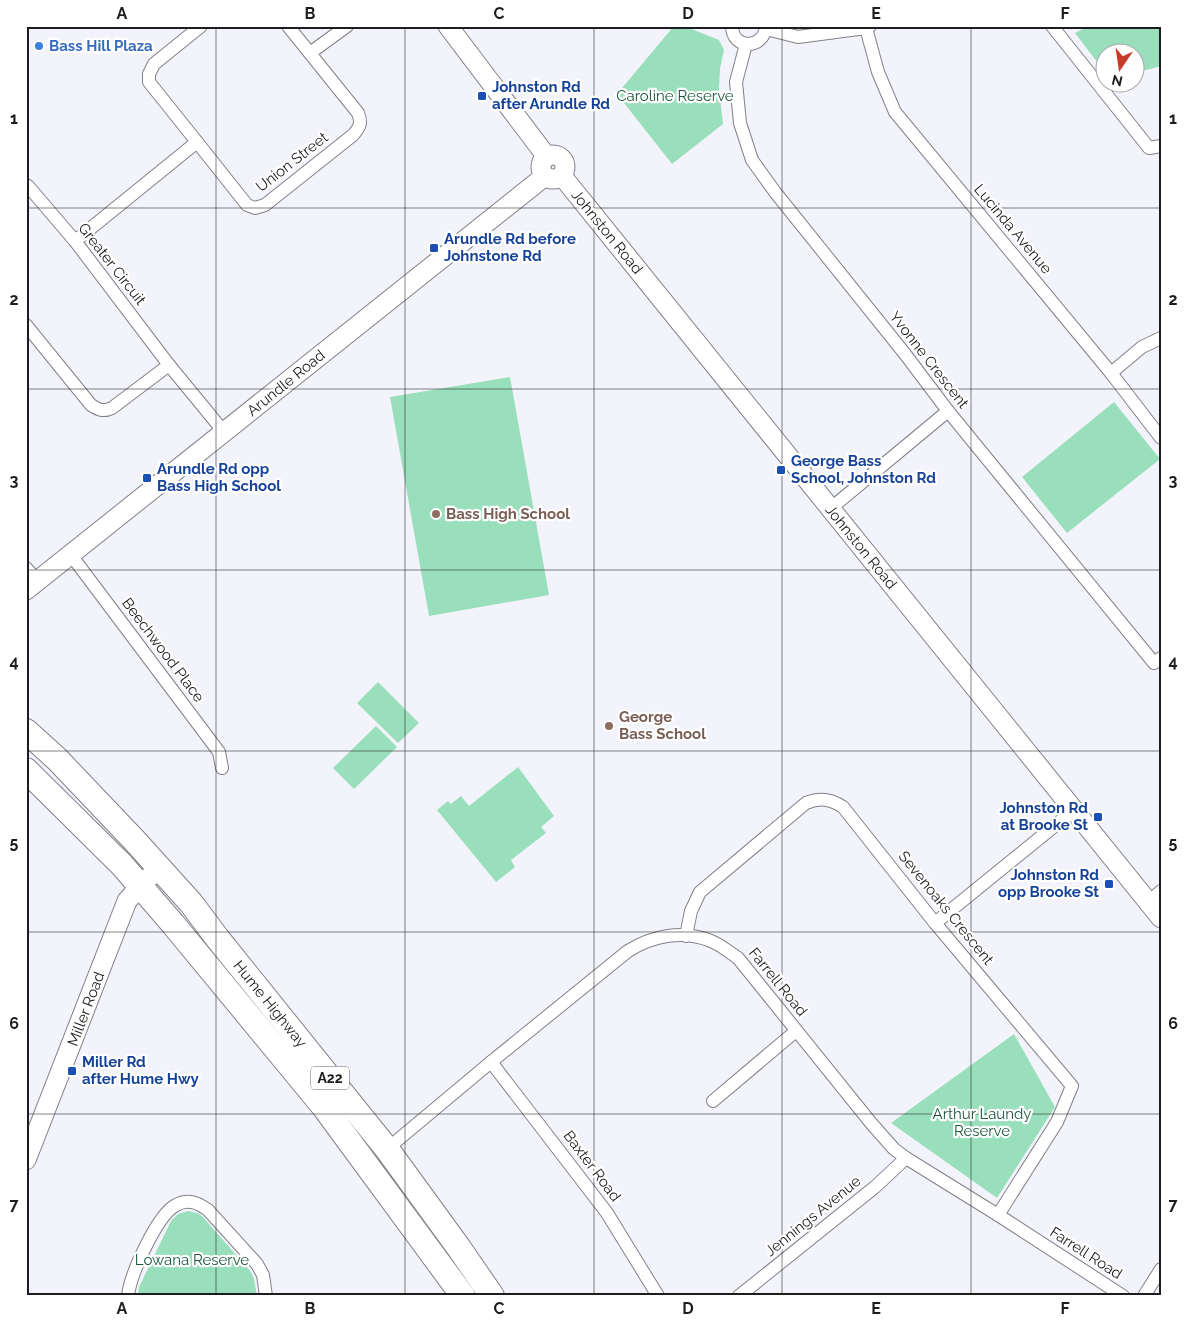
<svg xmlns="http://www.w3.org/2000/svg" width="1187" height="1322" font-family="Raleway,sans-serif">
	<rect width="100%" height="100%" fill="#f3f4fb"/>
	<g fill="#99dfbb">
		<path d="M674,26H684L719,40L724,50L720,68L719,89L723,124L672,164L617,94Z"/>
		<path d="M1089,26H1161V66L1135,73L1134,52H1104V71L1075,33Z"/>
		<path d="M510,377L549,595L429,616L390,397Z"/>
		<path d="M1114,402L1160,459L1067,533L1022,477Z"/>
		<path d="M378,682L419,723L398,743L357,703Z"/>
		<path d="M376,726L397,747L354,789L333,768Z"/>
		<path d="M518,767L554,816L541,827L546,833L511,860L515,867L496,882L437,810L448,801L451,804L461,796L469,806Z"/>
		<path d="M1014,1034L1055,1107L997,1198L891,1123Z"/>
		<path d="M188,1211L197,1213L202,1216L251,1272L254,1279L257,1296H138L139,1287L171,1221L178,1214Z"/>
	</g>
	<g fill="none" stroke-linecap="round" stroke-linejoin="round">
		<g stroke="#818188" stroke-width="14">
			<g id="street">
				<path d="M732,26C732,50 764,50 766,26"/>
				<path d="M1052,26L1149,148L1161,146"/>
				<path d="M866,28L878,72L895,112L1111,373L1161,438"/>
				<path d="M766,29L798,37L866,28L870,26"/>
				<path d="M746,44L736,82L740,123L752,160L775,192L905,354L948,411L1154,663L1161,658"/>
				<path d="M310,53L347,26"/>
				<path d="M197,142L149,82V74L154,64L201,26"/>
				<path d="M26,185L28,186L75,241L169,365L224,432"/>
				<path d="M75,241L197,142L247,205L255,208L265,205L353,135C360,127 362,123 358,113L288,26"/>
				<path d="M26,325L91,405C99,410 103,412 112,408L169,365"/>
				<path d="M1111,373L1142,347L1161,338"/>
				<path d="M830,509L948,411"/>
				<path d="M71,555L219,752L222,768"/>
				<path d="M26,568L38,581"/>
				<path d="M1148,902L1161,891"/>
				<path d="M935,923L1074,810"/>
				<path d="M686,936L691,911L700,892L806,803C820,797 831,799 843,807L935,923L1072,1086L1057,1122L998,1215"/>
				<path d="M491,1062L607,1213L658,1296"/>
				<path d="M713,1101L796,1031"/>
				<path d="M387,1149L491,1062L628,951C652,936 683,929 711,941C721,945 729,952 738,958L871,1123L894,1149L906,1158L998,1215L1123,1296"/>
				<path d="M128,1296C130,1275 157,1215 176,1205C188,1198 198,1203 208,1210L257,1264L263,1275L266,1296"/>
				<path d="M739,1296L875,1187L906,1158"/>
				<path d="M1144,1296L1161,1269"/>
			</g>
		</g>
		<g stroke="#818188" stroke-width="21">
			<g id="secondary">
				<path d="M448,26L547,157"/>
				<circle cx="553" cy="167" r="12"/>
				<path d="M562,176L1161,918"/>
				<path d="M26,590L545,176"/>
				<path d="M26,1160L127,901L141,885L159,868"/>
			</g>
		</g>
		<g stroke="#818188" stroke-width="26">
			<g id="highway">
				<path d="M26,731L57,759L135,841L191,903L218,939L387,1149L459,1248L492,1296"/>
				<path d="M26,770L122,865L173,924L324,1107L463,1296"/>
			</g>
		</g>
		<use href="#street" stroke="#fff" stroke-width="12"/>
		<use href="#secondary" stroke="#fff" stroke-width="19"/>
		<use href="#highway" stroke="#fff" stroke-width="24"/>
	</g>
	<path fill="none" stroke="#1d1d1f" stroke-width="1" stroke-opacity="0.55" d="M216,26V1296M405,26V1296M594,26V1296M782,26V1296M971,26V1296M26,208H1161M26,389H1161M26,570H1161M26,751H1161M26,932H1161M26,1114H1161"/>
	<circle fill="#3f7fe0" stroke="#fff" stroke-width="2" cx="39" cy="46" r="5"/>
	<g fill="#1a4fb4" stroke="#fff" stroke-width="2">
		<rect x="477" y="91" width="10" height="10" rx="2.5"/>
		<rect x="429" y="243" width="10" height="10" rx="2.5"/>
		<rect x="776" y="465" width="10" height="10" rx="2.5"/>
		<rect x="142" y="473" width="10" height="10" rx="2.5"/>
		<rect x="1093" y="812" width="10" height="10" rx="2.5"/>
		<rect x="1104" y="879" width="10" height="10" rx="2.5"/>
		<rect x="67" y="1066" width="10" height="10" rx="2.5"/>
	</g>
	<g fill="#8d6e63" stroke="#fff" stroke-width="2">
		<circle cx="436" cy="514" r="5"/>
		<circle cx="609" cy="726" r="5"/>
	</g>
	<g text-anchor="middle" dominant-baseline="central" stroke-width="4.5" stroke-linejoin="round" paint-order="stroke">
		<rect fill="#fff" stroke="#616162" stroke-width="1" x="311" y="1066.5" width="38" height="23" rx="4"/>
		<g font-size="14" font-weight="bold" fill="#1d1d1f">
			<text x="330" y="1078">A22</text>
		</g>
		<g font-size="15" font-weight="bold" fill="#366cbe" stroke="#fff" text-anchor="start">
			<text x="49" y="46">Bass Hill Plaza</text>
		</g>
		<g font-size="15" font-weight="bold" fill="#164399" stroke="#fff" text-anchor="start">
			<text x="492" y="87">Johnston Rd<tspan x="492" dy="17">after Arundle Rd</tspan></text>
			<text x="444" y="239">Arundle Rd before<tspan x="444" dy="17">Johnstone Rd</tspan></text>
			<text x="791" y="461">George Bass<tspan x="791" dy="17">School, Johnston Rd</tspan></text>
			<text x="157" y="469">Arundle Rd opp<tspan x="157" dy="17">Bass High School</tspan></text>
			<text x="1088" y="808" text-anchor="end">Johnston Rd<tspan x="1088" dy="17">at Brooke St</tspan></text>
			<text x="1099" y="875" text-anchor="end">Johnston Rd<tspan x="1099" dy="17">opp Brooke St</tspan></text>
			<text x="82" y="1062">Miller Rd<tspan x="82" dy="17">after Hume Hwy</tspan></text>
		</g>
		<g font-size="15" fill="#1a573d" stroke="#fff">
			<text x="675" y="96">Caroline Reserve</text>
			<text x="982" y="1114">Arthur Laundy<tspan x="982" dy="17">Reserve</tspan></text>
			<text x="192" y="1260">Lowana Reserve</text>
		</g>
		<g font-size="15" fill="#1d1d1f" stroke="#fff">
			<text transform="translate(292 162) rotate(-38)">Union Street</text>
			<text transform="translate(1013 229) rotate(50)">Lucinda Avenue</text>
			<text transform="translate(607 232) rotate(51)">Johnston Road</text>
			<text transform="translate(112 264) rotate(52)">Greater Circuit</text>
			<text transform="translate(929 360) rotate(52)">Yvonne Crescent</text>
			<text transform="translate(286 383) rotate(-39)">Arundle Road</text>
			<text transform="translate(861 547) rotate(51)">Johnston Road</text>
			<text transform="translate(163 650) rotate(53)">Beechwood Place</text>
			<text transform="translate(946 908) rotate(51)">Sevenoaks Crescent</text>
			<text transform="translate(778 982) rotate(51)">Farrell Road</text>
			<text transform="translate(270 1004) rotate(51)">Hume Highway</text>
			<text transform="translate(86 1009) rotate(-69)">Miller Road</text>
			<text transform="translate(592 1166) rotate(53)">Baxter Road</text>
			<text transform="translate(813 1216) rotate(-39)">Jennings Avenue</text>
			<text transform="translate(1086 1253) rotate(33)">Farrell Road</text>
		</g>
		<g font-size="15" font-weight="bold" fill="#785e54" stroke="#fff" text-anchor="start">
			<text x="446" y="514">Bass High School</text>
			<text x="619" y="717">George<tspan x="619" dy="17">Bass School</tspan></text>
		</g>
	</g>
	<rect width="1187" height="1322" fill="none" stroke="#ffffff" stroke-width="55"/>
	<g transform="translate(1120 68) rotate(193)"><circle r="24" fill="#ffffff" stroke="#a5a5a5"/>
	<path d="M0-4L9 19L0 12L-9 19Z" fill="#c83b29"/>
	<text y="-8" font-size="14" font-weight="bold" text-anchor="middle" fill="#1d1d1f">N</text>
	</g>
	<rect x="28" y="28" width="1132" height="1266" fill="none" stroke="#1d1d1f" stroke-width="2"/>
	<g font-size="16" text-anchor="middle" font-weight="bold" fill="#1d1d1f">
		<text x="122" y="19">A</text>
		<text x="310" y="19">B</text>
		<text x="499" y="19">C</text>
		<text x="688" y="19">D</text>
		<text x="876" y="19">E</text>
		<text x="1065" y="19">F</text>
		<text x="14" y="124">1</text>
		<text x="1173" y="124">1</text>
		<text x="14" y="305">2</text>
		<text x="1173" y="305">2</text>
		<text x="14" y="486">3</text>
		<text x="1173" y="486">3</text>
		<text x="14" y="667">4</text>
		<text x="1173" y="667">4</text>
		<text x="14" y="848">5</text>
		<text x="1173" y="848">5</text>
		<text x="14" y="1029">6</text>
		<text x="1173" y="1029">6</text>
		<text x="14" y="1210">7</text>
		<text x="1173" y="1210">7</text>
		<text x="122" y="1314">A</text>
		<text x="310" y="1314">B</text>
		<text x="499" y="1314">C</text>
		<text x="688" y="1314">D</text>
		<text x="876" y="1314">E</text>
		<text x="1065" y="1314">F</text>
	</g>
</svg>
